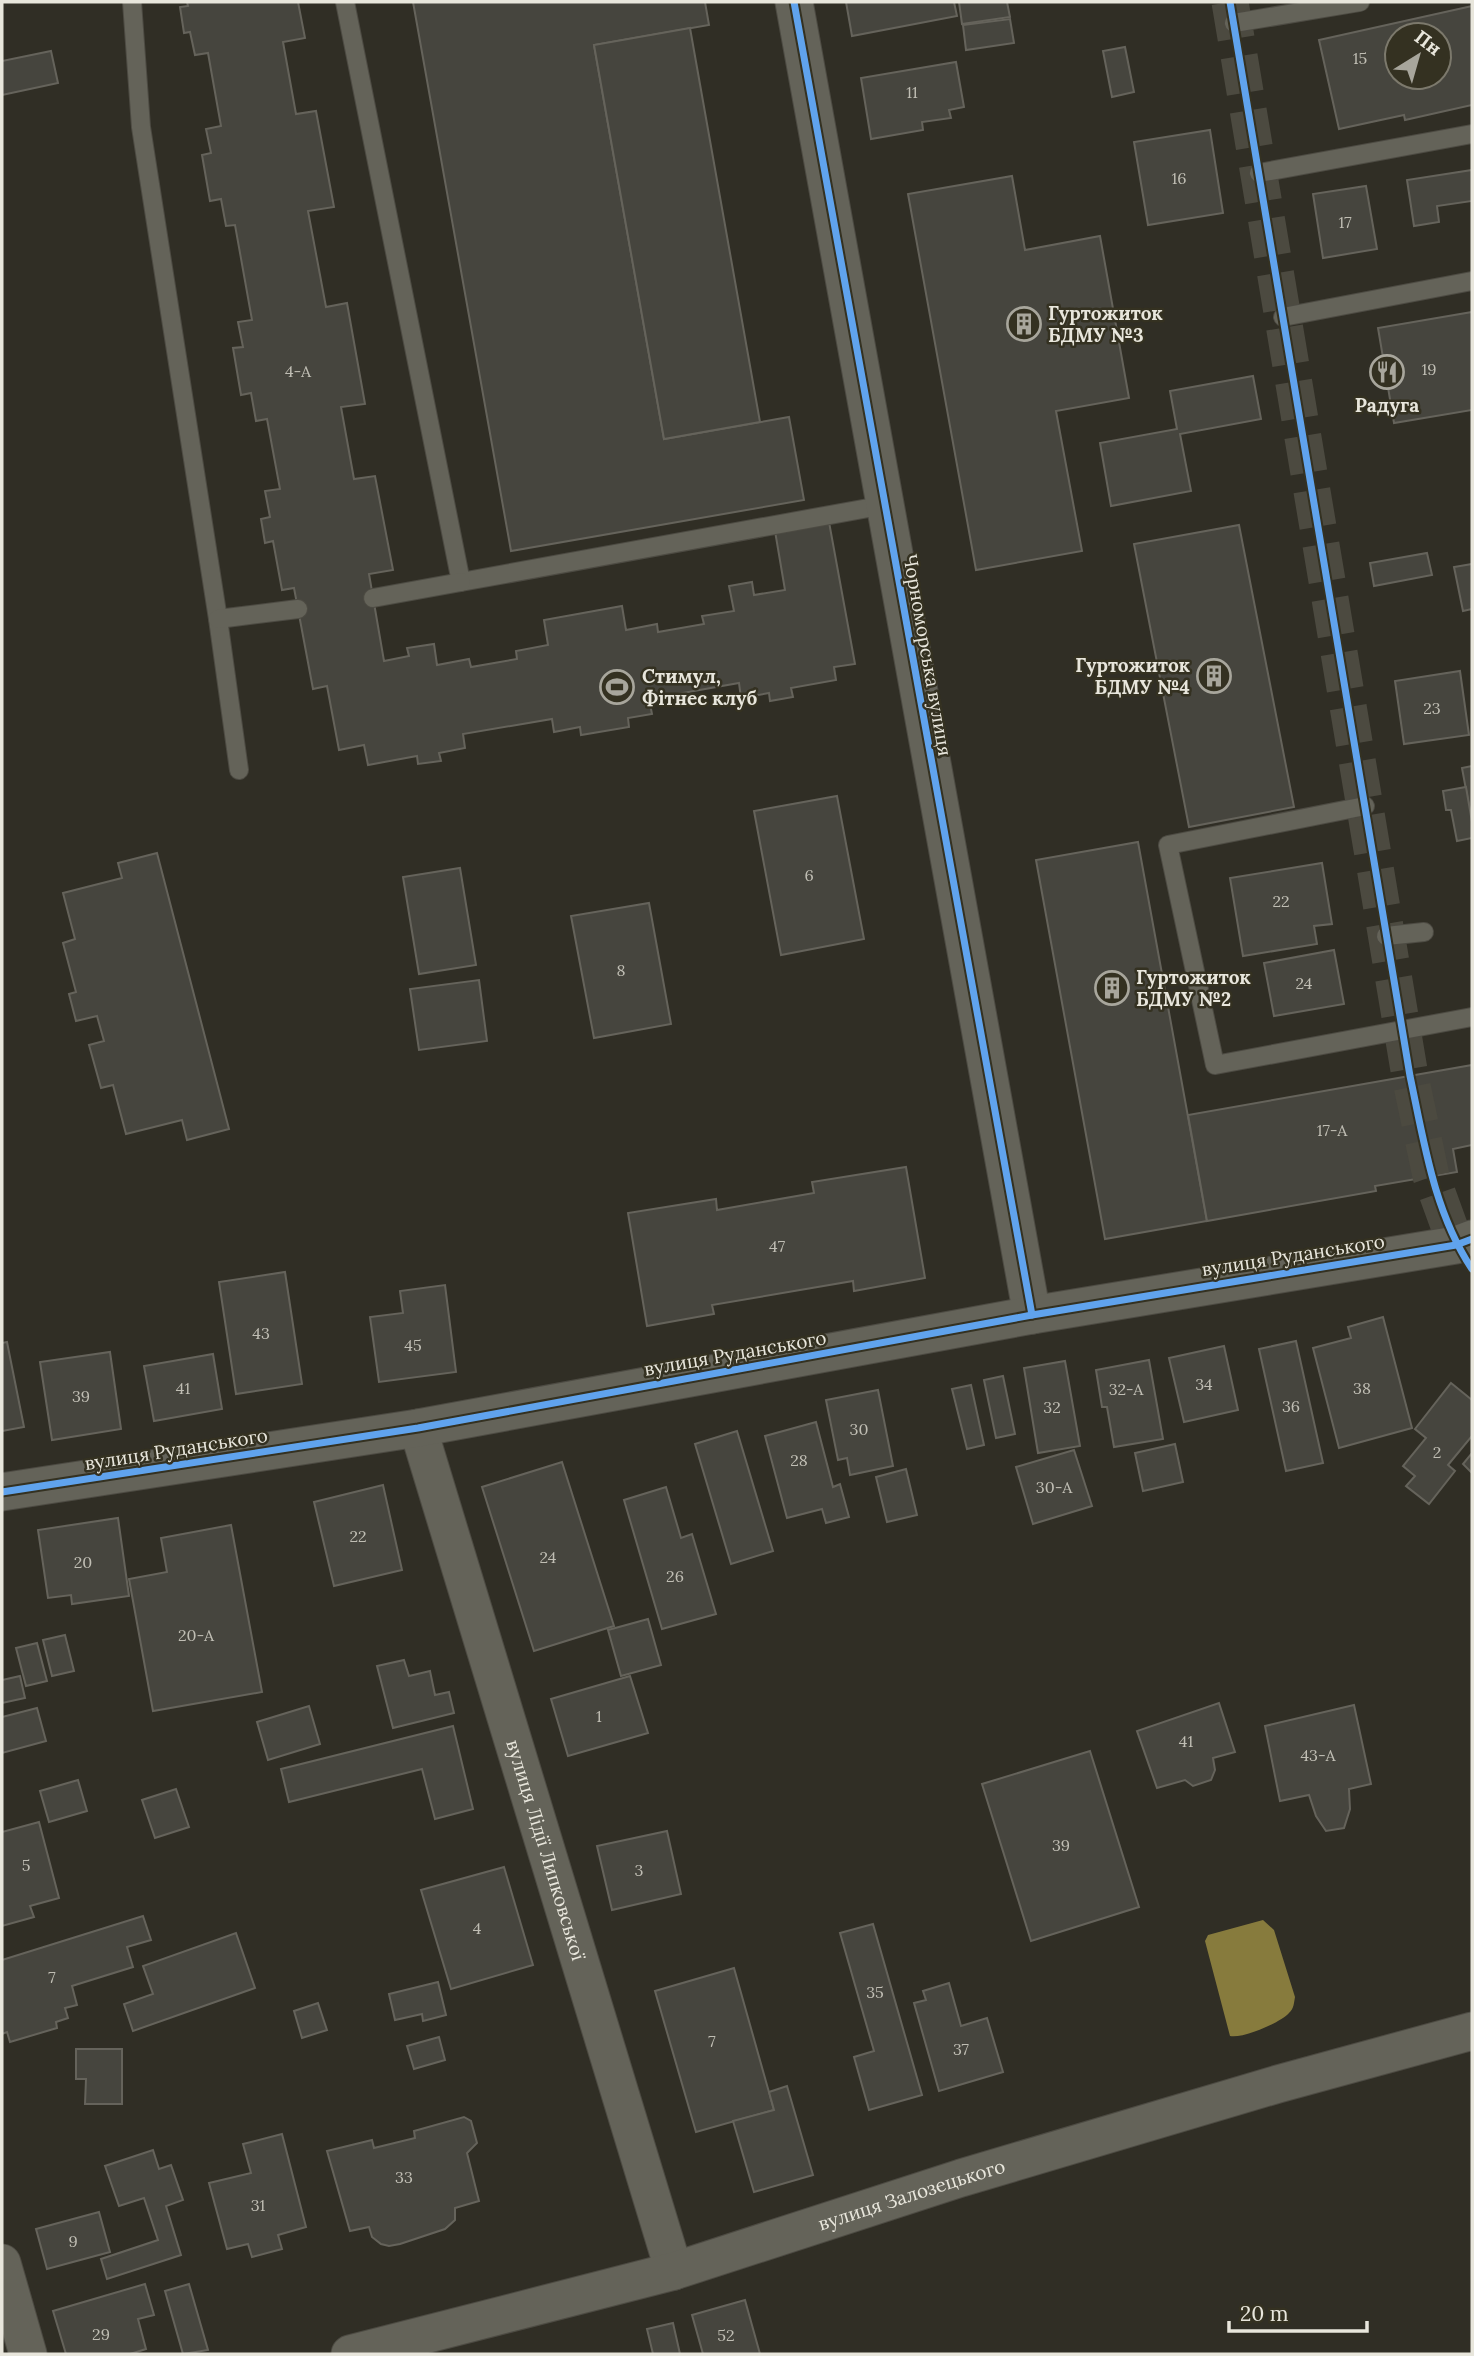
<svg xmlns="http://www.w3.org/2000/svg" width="1474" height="2356" font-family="Lora,serif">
	<rect width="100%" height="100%" fill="#302e25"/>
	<path fill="#877b3d" d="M1263,1920L1274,1930L1295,1997C1294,2002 1294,2009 1289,2013C1280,2023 1242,2039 1230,2036L1205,1941L1208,1935Z"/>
	<g fill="#46453e" stroke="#65635b" stroke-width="2" fill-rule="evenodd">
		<path d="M187,2H298L305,38L283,42L296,114L316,111L334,207L308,211L326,307L347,303L365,404L341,407L354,479L375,476L393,570L369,574L384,661L409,656L407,648L434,644L437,665L469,659L471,667L517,659L516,651L548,645L544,620L622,606L626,630L657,624L658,632L704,624L702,616L734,611L729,586L752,582L754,595L785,590L775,531L829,522L855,664L834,667L836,680L791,688L793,697L770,701L769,693L741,698L739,683L649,699L652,714L628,718L629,727L581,735L580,727L554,732L552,719L463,734L465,748L439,753L441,761L418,764L417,756L368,765L364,745L339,750L327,686L313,689L294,588L282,590L273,541L265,543L261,519L270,517L265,491L280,489L267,419L256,421L251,393L241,395L233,348L243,347L238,322L252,320L235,225L226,226L221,199L210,201L202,155L211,153L206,129L221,126L208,53L195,55L190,32L184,33L180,7L188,6Z"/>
		<path d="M413,2H705L709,25L594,45L664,439L789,417L804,500L511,551Z"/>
		<path d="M846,2H954L957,16L852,36Z"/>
		<path d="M959,2H1007L1010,17L962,24Z"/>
		<path d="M1472,6V105L1405,120L1404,115L1339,129L1319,40ZM1397,35H1439V77H1397Z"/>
		<path d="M1010,19L1014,43L966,50L963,25Z"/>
		<path d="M690,28L760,422L664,439L594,45Z"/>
		<path d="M1125,47L1134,92L1112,97L1103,51Z"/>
		<path d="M51,51L58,83L2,95V61Z"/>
		<path d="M956,62L964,107L949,110L951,118L922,122L923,130L871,139L861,78Z"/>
		<path d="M1210,130L1223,213L1148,225L1134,142Z"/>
		<path d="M1472,170V201L1437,206L1439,222L1414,226L1407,180Z"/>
		<path d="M1012,176L1025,250L1100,236L1129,398L1056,411L1082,551L976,570L908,194Z"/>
		<path d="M1366,186L1377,249L1323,258L1313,194Z"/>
		<path d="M1472,312V410L1394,423L1378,328Z"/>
		<path d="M1253,376L1261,419L1180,434L1191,491L1111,506L1100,443L1177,429L1170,391Z"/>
		<path d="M1239,525L1294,807L1189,827L1134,544Z"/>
		<path d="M1427,553L1432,575L1374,586L1370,563Z"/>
		<path d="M1472,564V609L1463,611L1454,567Z"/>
		<path d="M1460,671L1469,735L1404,744L1395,681Z"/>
		<path d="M1472,766V822L1462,768Z"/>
		<path d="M1466,787L1472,822V838L1457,841L1451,810H1446L1443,791Z"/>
		<path d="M837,796L864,939L781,955L754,811Z"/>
		<path d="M1138,842L1207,1221L1105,1239L1036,860Z"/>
		<path d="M157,853L229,1129L187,1140L182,1120L126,1134L113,1085L101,1088L89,1045L104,1041L97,1016L76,1021L69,994L76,992L63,943L75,939L63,893L122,878L118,863Z"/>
		<path d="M1322,863L1332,924L1314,926L1317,944L1243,956L1230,878Z"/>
		<path d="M460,868L476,965L419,974L403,877Z"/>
		<path d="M649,903L671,1024L594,1038L571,916Z"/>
		<path d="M1334,950L1344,1004L1274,1016L1264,963Z"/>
		<path d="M479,980L487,1041L419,1050L410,989Z"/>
		<path d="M1472,1065V1145L1453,1149L1457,1172L1375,1186L1376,1191L1207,1221L1188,1115Z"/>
		<path d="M906,1167L925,1278L854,1291L853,1281L712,1305L714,1314L647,1326L628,1213L716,1199L717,1210L814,1193L812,1182Z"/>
		<path d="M285,1272L302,1384L236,1394L219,1282Z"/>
		<path d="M445,1285L456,1372L379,1382L370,1317L403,1313L400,1291Z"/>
		<path d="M1383,1317L1412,1428L1339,1448L1313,1348L1351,1338L1348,1327Z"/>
		<path d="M1296,1341L1323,1463L1286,1471L1259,1349Z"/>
		<path d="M7,1342L24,1427L2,1431V1343Z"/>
		<path d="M1224,1346L1238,1410L1184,1422L1169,1358Z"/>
		<path d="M110,1352L121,1429L52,1440L40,1362Z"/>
		<path d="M213,1354L222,1409L154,1421L144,1366Z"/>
		<path d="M1149,1360L1163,1439L1114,1447L1107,1407H1102L1096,1370Z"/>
		<path d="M1065,1361L1080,1446L1038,1453L1024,1368Z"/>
		<path d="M1003,1376L1015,1434L996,1438L984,1380Z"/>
		<path d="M1451,1383L1472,1400V1436L1448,1465L1455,1471L1429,1504L1406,1486L1415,1476L1403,1466L1426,1438L1415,1429Z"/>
		<path d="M971,1385L984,1445L967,1449L952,1389Z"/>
		<path d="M878,1390L893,1466L850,1475L847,1458L838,1460L826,1400Z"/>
		<path d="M816,1422L833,1487L840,1484L849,1517L826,1523L822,1509L787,1518L765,1436Z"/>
		<path d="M737,1431L773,1551L731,1564L695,1444Z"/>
		<path d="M1175,1444L1183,1482L1143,1491L1135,1453Z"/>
		<path d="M1074,1450L1092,1506L1033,1524L1016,1467Z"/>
		<path d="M1472,1453V1473L1463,1464Z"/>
		<path d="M562,1462L614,1626L534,1651L482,1487Z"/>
		<path d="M906,1469L917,1515L887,1522L876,1477Z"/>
		<path d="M383,1485L402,1570L334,1586L314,1502Z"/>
		<path d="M666,1487L681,1538L692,1534L716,1614L662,1629L624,1500Z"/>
		<path d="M118,1518L129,1596L72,1604L71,1595L48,1598L38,1530Z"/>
		<path d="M231,1525L262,1692L153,1711L129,1579L167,1572L161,1538Z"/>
		<path d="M648,1619L661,1665L621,1676L608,1630Z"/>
		<path d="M65,1635L74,1671L52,1676L43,1640Z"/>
		<path d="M37,1643L47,1681L26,1686L16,1648Z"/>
		<path d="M404,1660L409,1676L430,1671L435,1695L449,1692L454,1713L393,1728L377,1666Z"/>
		<path d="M20,1676L25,1698L2,1703V1680Z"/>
		<path d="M630,1676L648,1733L568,1756L551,1699Z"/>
		<path d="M1219,1703L1235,1752L1213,1758L1215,1770L1211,1780L1193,1786L1185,1780L1157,1788L1137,1731Z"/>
		<path d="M1354,1705L1371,1784L1349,1789L1350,1809L1344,1828L1326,1831L1316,1816L1309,1795L1280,1801L1265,1726Z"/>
		<path d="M309,1706L320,1744L268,1760L257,1722Z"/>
		<path d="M37,1708L46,1741L2,1753V1717Z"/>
		<path d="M453,1726L473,1809L435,1819L422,1769L289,1802L281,1769Z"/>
		<path d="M1090,1751L1139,1907L1031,1941L982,1784Z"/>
		<path d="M78,1780L87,1811L49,1822L40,1791Z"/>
		<path d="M176,1789L189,1827L155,1838L142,1800Z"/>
		<path d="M39,1822L59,1898L30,1906L34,1917L2,1926V1832Z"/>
		<path d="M667,1831L681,1894L612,1910L597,1846Z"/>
		<path d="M504,1867L533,1965L451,1989L421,1890Z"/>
		<path d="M143,1916L151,1940L127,1947L133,1967L72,1986L77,2005L65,2008L68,2018L56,2022L57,2028L10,2042L7,2032L2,2034V1960Z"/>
		<path d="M873,1924L922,2095L869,2110L854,2057L874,2051L840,1933Z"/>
		<path d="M236,1933L255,1988L133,2031L124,2004L153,1994L143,1966Z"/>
		<path d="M734,1968L774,2110L696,2132L655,1991Z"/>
		<path d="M438,1982L446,2015L423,2021L422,2014L395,2020L389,1994Z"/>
		<path d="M949,1983L961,2026L987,2018L1003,2072L939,2091L914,2003L926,2000L923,1991Z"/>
		<path d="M318,2003L327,2030L302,2038L294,2011Z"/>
		<path d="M439,2037L445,2060L414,2069L407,2046Z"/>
		<path d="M76,2049H122V2104H85L86,2079H76Z"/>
		<path d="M787,2086L813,2175L754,2192L733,2121L774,2110L769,2092Z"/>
		<path d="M464,2117L471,2121L477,2143L467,2153L479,2201L455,2208V2220L445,2229L400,2244L389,2246L381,2244L372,2237L369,2227L350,2231L327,2151L372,2140L374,2148L415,2138L414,2131Z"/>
		<path d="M282,2134L306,2227L278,2235L282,2249L252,2257L248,2244L227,2249L209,2183L251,2173L243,2144Z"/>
		<path d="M153,2150L159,2169L171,2165L183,2200L166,2206L181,2255L107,2279L101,2259L158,2240L144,2198L119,2206L105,2166Z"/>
		<path d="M99,2212L110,2252L47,2269L36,2229Z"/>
		<path d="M145,2284L154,2315L138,2319L146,2349L130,2354H66L53,2311Z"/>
		<path d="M189,2284L208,2350L183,2354L165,2291Z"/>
		<path d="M745,2300L760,2354H703L692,2315Z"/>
		<path d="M673,2323L680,2354H653L647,2329Z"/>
	</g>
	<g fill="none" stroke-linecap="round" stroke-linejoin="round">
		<path stroke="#4c4a40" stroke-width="37" stroke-dasharray="37 18" stroke-linecap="butt" d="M1230,2L1410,1076L1431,1176L1456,1245"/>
		<g stroke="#4d4b43" stroke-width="20">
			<g id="service">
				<path d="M132,2L141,127L218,619L239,770"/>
				<path d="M345,2L461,582L885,505"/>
				<path d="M1234,23L1360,2"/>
				<path d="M1259,173L1472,134"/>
				<path d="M1283,317L1472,281"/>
				<path d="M373,598L461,582"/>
				<path d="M218,619L298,609"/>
				<path d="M1365,806L1168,845L1215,1065L1472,1017"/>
				<path d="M1386,936L1424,932"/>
			</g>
		</g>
		<g stroke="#4d4b43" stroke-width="39">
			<g id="minor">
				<path d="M794,2L1032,1315"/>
				<path id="s1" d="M418,1428L674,2271"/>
				<path d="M2,1492L418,1428L1032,1315L1456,1245L1472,1239"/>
				<path d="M2,2263L28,2354"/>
				<path id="s2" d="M350,2354L674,2271L961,2178L1278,2084L1472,2031"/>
			</g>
		</g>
		<use href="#service" stroke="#646359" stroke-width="18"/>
		<use href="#minor" stroke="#646359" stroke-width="37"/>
		<g stroke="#343121" stroke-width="11">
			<g id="cycleway">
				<path d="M794,2L1032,1315"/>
				<path d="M1230,2L1410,1076C1424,1142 1434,1212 1472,1269"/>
				<path d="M2,1492L418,1428L1032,1315L1456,1245L1472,1239"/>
			</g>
		</g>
		<use href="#cycleway" stroke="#60a3ed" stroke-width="7"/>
	</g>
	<defs>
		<g id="building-ring" transform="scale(1.75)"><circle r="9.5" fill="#343121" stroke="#a8a69c" stroke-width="1.5"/><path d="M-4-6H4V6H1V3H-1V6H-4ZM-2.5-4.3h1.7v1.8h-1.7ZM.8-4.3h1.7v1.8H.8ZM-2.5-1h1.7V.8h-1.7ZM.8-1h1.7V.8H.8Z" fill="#a8a69c"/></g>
		<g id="restaurant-ring" transform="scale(1.75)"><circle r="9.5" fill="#343121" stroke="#a8a69c" stroke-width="1.5"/><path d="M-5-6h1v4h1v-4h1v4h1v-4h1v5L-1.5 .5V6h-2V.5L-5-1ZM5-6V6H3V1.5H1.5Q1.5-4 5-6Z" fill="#a8a69c"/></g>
		<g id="stadium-ring" transform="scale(1.75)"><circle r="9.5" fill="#343121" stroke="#a8a69c" stroke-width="1.5"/><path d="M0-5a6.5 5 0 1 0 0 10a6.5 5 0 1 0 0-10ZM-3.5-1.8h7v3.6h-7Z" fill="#a8a69c"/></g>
	</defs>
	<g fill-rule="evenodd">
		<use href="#building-ring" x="1024" y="324"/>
		<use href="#restaurant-ring" x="1387" y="372"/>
		<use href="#building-ring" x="1214" y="676"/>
		<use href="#stadium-ring" x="617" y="687"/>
		<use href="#building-ring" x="1112" y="988"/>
	</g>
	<g text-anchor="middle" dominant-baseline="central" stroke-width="5" stroke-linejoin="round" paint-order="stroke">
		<g font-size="16" fill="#c0beb4">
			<text x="1360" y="58">15</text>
			<text x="912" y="92">11</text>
			<text x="1179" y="178">16</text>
			<text x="1345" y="222">17</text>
			<text x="1429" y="369">19</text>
			<text x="298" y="371">4-А</text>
			<text x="1432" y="708">23</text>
			<text x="809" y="875">6</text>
			<text x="1281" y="901">22</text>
			<text x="621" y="970">8</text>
			<text x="1304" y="983">24</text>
			<text x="1332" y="1130">17-А</text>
			<text x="777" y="1246">47</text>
			<text x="261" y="1333">43</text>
			<text x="413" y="1345">45</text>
			<text x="1204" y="1384">34</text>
			<text x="183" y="1388">41</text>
			<text x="1362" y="1388">38</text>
			<text x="1126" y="1389">32-А</text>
			<text x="81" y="1396">39</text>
			<text x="1291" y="1406">36</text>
			<text x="1052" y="1407">32</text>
			<text x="859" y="1429">30</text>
			<text x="1437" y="1452">2</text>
			<text x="799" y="1460">28</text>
			<text x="1054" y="1487">30-А</text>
			<text x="358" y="1536">22</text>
			<text x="548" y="1557">24</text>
			<text x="83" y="1562">20</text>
			<text x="675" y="1576">26</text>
			<text x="196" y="1635">20-А</text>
			<text x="599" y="1716">1</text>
			<text x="1186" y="1741">41</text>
			<text x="1318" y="1755">43-А</text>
			<text x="1061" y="1845">39</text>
			<text x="26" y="1865">5</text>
			<text x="639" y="1870">3</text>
			<text x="477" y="1928">4</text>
			<text x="52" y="1977">7</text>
			<text x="875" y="1992">35</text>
			<text x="712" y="2041">7</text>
			<text x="961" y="2049">37</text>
			<text x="404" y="2177">33</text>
			<text x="258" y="2205">31</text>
			<text x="73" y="2241">9</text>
			<text x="101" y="2334">29</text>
			<text x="726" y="2335">52</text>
		</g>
		<g font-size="19" font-weight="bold" fill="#e8e6dc" stroke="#343121" text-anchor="start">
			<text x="1048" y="313">Гуртожиток<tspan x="1048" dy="22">БДМУ №3</tspan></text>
			<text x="1387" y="405" text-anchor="middle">Радуга</text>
			<text x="1190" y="665" text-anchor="end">Гуртожиток<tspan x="1190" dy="22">БДМУ №4</tspan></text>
			<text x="642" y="676">Стимул,<tspan x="642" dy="22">Фітнес клуб</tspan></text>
			<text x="1136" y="977">Гуртожиток<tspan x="1136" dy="22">БДМУ №2</tspan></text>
		</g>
		<g font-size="19" fill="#e8e6dc" stroke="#343121">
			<text transform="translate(928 655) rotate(80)">Чорноморська вулиця</text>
			<text transform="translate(1293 1255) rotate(-9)">вулиця Руданського</text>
			<text transform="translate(735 1353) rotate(-10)">вулиця Руданського</text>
			<text transform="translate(176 1449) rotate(-9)">вулиця Руданського</text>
			<text stroke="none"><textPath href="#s1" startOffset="441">вулиця Лідії Липковської</textPath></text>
			<text stroke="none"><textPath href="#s2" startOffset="584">вулиця Залозецького</textPath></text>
		</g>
	</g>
	<rect width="1474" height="2356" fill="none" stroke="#e8e6dc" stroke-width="7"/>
	<g transform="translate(1418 56) rotate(37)"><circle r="33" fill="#343121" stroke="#7c796c" stroke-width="2"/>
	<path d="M0-5L12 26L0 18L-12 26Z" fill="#a8a69c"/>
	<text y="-10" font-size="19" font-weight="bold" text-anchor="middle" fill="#e8e6dc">Пн</text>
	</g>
	<path d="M1229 2321v10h138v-10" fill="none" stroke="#e8e6dc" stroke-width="3.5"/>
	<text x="1240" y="2321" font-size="21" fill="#e8e6dc" stroke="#343121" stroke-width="5" paint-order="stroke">20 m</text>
</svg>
